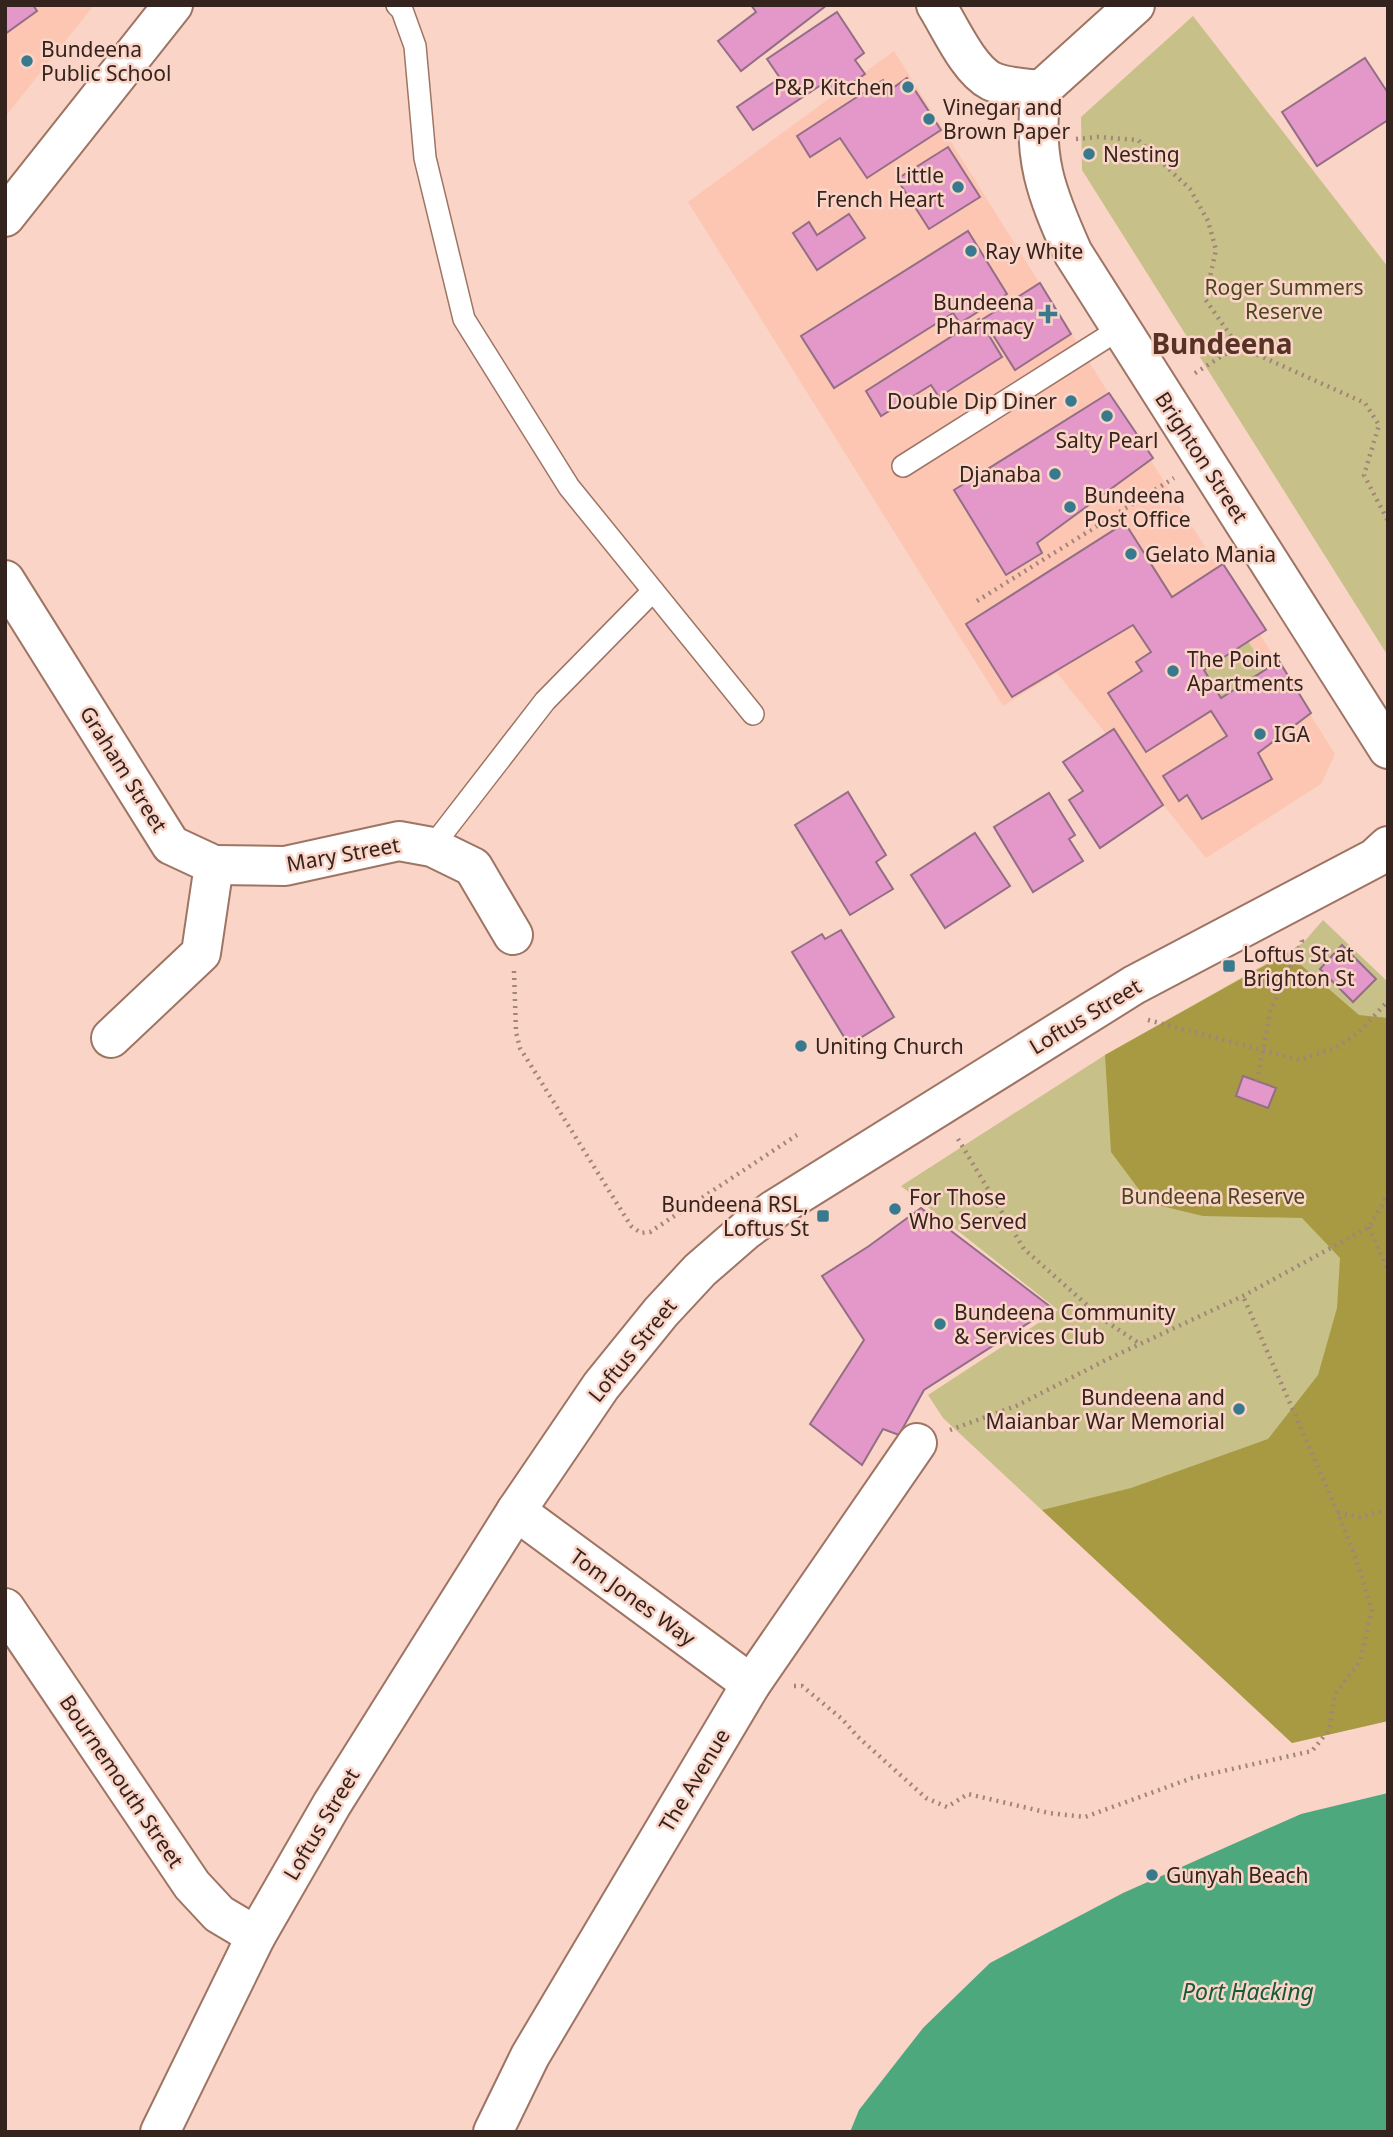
<svg xmlns="http://www.w3.org/2000/svg" width="1393" height="2137" font-family="'Noto Sans',sans-serif">
	<rect width="100%" height="100%" fill="#fad4c6"/>
	<g fill="#fdc6b3">
		<path d="M5,5H94L5,117Z"/>
		<path d="M894,51L1335,754L1321,784L1206,858L1057,673L1003,706L688,202Z"/>
	</g>
	<g fill="#c8c089">
		<path d="M1193,16L1388,267V656L1082,170L1081,117Z"/>
		<path d="M1248,641L1266,670L1221,698L1204,670Z"/>
		<path d="M1323,920L1388,982V1721L1292,1743L943,1418L928,1395L1058,1310L901,1186L1105,1055L1303,943Z"/>
	</g>
	<path fill="#a79a43" d="M1287,953L1359,1015L1388,1018V1721L1292,1743L1042,1510L1131,1488L1268,1439L1318,1375L1337,1308L1340,1258L1302,1218L1203,1216L1149,1203L1111,1152L1105,1055Z"/>
	<path fill="#4da87d" d="M1388,1793V2132H850L859,2110L923,2028L990,1963L1123,1893L1301,1814Z"/>
	<g fill="#e398c9" stroke="#936e85" stroke-width="2">
		<path d="M5,5H33L37,11L5,34Z"/>
		<path d="M751,5H827L741,71L718,41L756,12Z"/>
		<path d="M837,12L864,53L855,60L865,74L833,96L824,83L753,130L737,107L780,78L767,59Z"/>
		<path d="M1365,58L1388,93V120L1317,166L1282,112Z"/>
		<path d="M907,78L941,130L867,178L840,138L810,157L797,136L883,80L890,90Z"/>
		<path d="M948,147L980,197L929,229L897,179Z"/>
		<path d="M849,214L865,238L817,270L793,233L809,222L817,235Z"/>
		<path d="M968,231L1007,294L960,323L953,313L834,388L801,336Z"/>
		<path d="M1040,283L1071,334L1015,370L983,319Z"/>
		<path d="M979,319L1002,357L939,397L931,385L881,416L866,391Z"/>
		<path d="M1109,393L1153,458L1037,543L1042,553L1006,575L954,490Z"/>
		<path d="M1125,523L1172,597L1223,564L1266,630L1204,670L1221,698L1279,661L1311,713L1258,753L1272,779L1202,819L1187,795L1179,801L1163,776L1227,736L1211,711L1146,752L1108,693L1142,671L1136,662L1151,652L1133,625L1012,697L966,624Z"/>
		<path d="M1114,729L1163,805L1100,848L1069,800L1083,791L1063,762Z"/>
		<path d="M848,792L886,855L876,862L893,889L850,915L795,825Z"/>
		<path d="M1049,793L1075,835L1069,839L1083,861L1033,892L994,827Z"/>
		<path d="M975,833L1010,886L945,928L911,875Z"/>
		<path d="M841,930L894,1017L849,1045L792,952L822,934L825,939Z"/>
		<path d="M1342,945L1376,979L1353,1002L1320,969Z"/>
		<path d="M1243,1076L1276,1088L1268,1108L1236,1096Z"/>
		<path d="M921,1208L1052,1308L924,1390L899,1435L883,1429L862,1465L810,1424L864,1340L822,1276L869,1246Z"/>
	</g>
	<g fill="none" stroke-linecap="round" stroke-linejoin="round">
		<g stroke="#9e7464" stroke-width="24">
			<g id="service">
				<path d="M397,5L402,10L415,46L425,158L464,319L569,487L753,714"/>
				<path d="M903,466L1121,328"/>
				<path d="M432,847L545,701L653,591"/>
			</g>
		</g>
		<g stroke="#9e7464" stroke-width="42">
			<g id="minor">
				<path d="M936,5C950,27 968,69 991,81C1006,88 1025,88 1041,90C1032,157 1046,193 1073,253L1388,749"/>
				<path d="M5,217L173,5"/>
				<path d="M5,580L171,845L214,865L201,953L111,1038"/>
				<path d="M214,865L285,866L399,841L432,847L473,867L513,935"/>
				<path d="M516,1511L751,1684"/>
				<path d="M5,1608L192,1885L219,1914L256,1936"/>
				<path d="M160,2132L256,1936L332,1804L516,1511L601,1386L661,1312L700,1270L746,1230L775,1209L1134,985L1375,858L1388,846"/>
				<path d="M493,2132L530,2056L751,1684L917,1443"/>
			</g>
		</g>
		<g stroke="#9e7464" stroke-width="42">
			<path id="tertiary" d="M1041,90L1135,5"/>
		</g>
		<g stroke="#a2857a" stroke-width="4.5" stroke-dasharray="2 5" stroke-linecap="butt">
			<path d="M1076,139L1098,137L1138,140L1190,189L1208,221L1216,250L1205,299L1238,346L1192,375"/>
			<path d="M1238,346L1365,403L1379,425L1364,475L1388,521"/>
			<path d="M977,601L1174,478"/>
			<path d="M514,971L516,1032L520,1048L631,1226L641,1233L650,1232L797,1135"/>
			<path d="M1148,1020L1300,1060L1337,1047L1359,1032L1388,1001"/>
			<path d="M1257,1081L1270,1012L1302,941L1300,938"/>
			<path d="M958,1139L1024,1249L1104,1320L1140,1344"/>
			<path d="M1369,1227L1388,1271"/>
			<path d="M950,1430L1016,1406L1108,1359L1243,1296L1369,1227L1388,1195"/>
			<path d="M1338,1513L1360,1517L1388,1509"/>
			<path d="M794,1686H802L842,1719L857,1736L926,1798L947,1807L968,1794L1049,1813L1085,1817L1192,1778L1312,1751L1329,1730L1335,1694L1360,1661L1372,1610L1356,1559L1338,1513L1243,1296"/>
		</g>
		<use href="#service" stroke="#fff" stroke-width="21"/>
		<use href="#minor" stroke="#fff" stroke-width="38"/>
		<use href="#tertiary" stroke="#fff" stroke-width="38"/>
	</g>
	<g fill="#39798d" stroke="#fad4c6" stroke-width="2.5">
		<circle cx="27" cy="61" r="7"/>
		<circle cx="908" cy="87" r="7"/>
		<circle cx="929" cy="119" r="7"/>
		<circle cx="1089" cy="154" r="7"/>
		<circle cx="958" cy="187" r="7"/>
		<circle cx="971" cy="251" r="7"/>
		<path d="M1044.5 303.5h7v7h7v7h-7v7h-7v-7h-7v-7h7z"/>
		<circle cx="1071" cy="401" r="7"/>
		<circle cx="1107" cy="416" r="7"/>
		<circle cx="1055" cy="474" r="7"/>
		<circle cx="1070" cy="507" r="7"/>
		<circle cx="1131" cy="554" r="7"/>
		<circle cx="1173" cy="671" r="7"/>
		<circle cx="1260" cy="734" r="7"/>
		<rect x="1222" y="959" width="14" height="14" rx="3.5"/>
		<circle cx="801" cy="1046" r="7"/>
		<circle cx="895" cy="1209" r="7"/>
		<rect x="816" y="1209" width="14" height="14" rx="3.5"/>
		<circle cx="940" cy="1324" r="7"/>
		<circle cx="1239" cy="1409" r="7"/>
		<circle cx="1152" cy="1875" r="7"/>
	</g>
	<g text-anchor="middle" dominant-baseline="central" stroke-width="5" stroke-linejoin="round" paint-order="stroke">
		<g font-size="21" fill="#35231d" stroke="#fad4c6" text-anchor="start">
			<text x="41" y="49">Bundeena<tspan x="41" dy="24">Public School</tspan></text>
			<text x="894" y="87" text-anchor="end">P&amp;P Kitchen</text>
			<text x="943" y="107">Vinegar and<tspan x="943" dy="24">Brown Paper</tspan></text>
			<text x="1103" y="154">Nesting</text>
			<text x="944" y="175" text-anchor="end">Little<tspan x="944" dy="24">French Heart</tspan></text>
			<text x="985" y="251">Ray White</text>
			<text x="1034" y="302" text-anchor="end">Bundeena<tspan x="1034" dy="24">Pharmacy</tspan></text>
			<text x="1057" y="401" text-anchor="end">Double Dip Diner</text>
			<text x="1107" y="440" text-anchor="middle">Salty Pearl</text>
			<text x="1041" y="474" text-anchor="end">Djanaba</text>
			<text x="1084" y="495">Bundeena<tspan x="1084" dy="24">Post Office</tspan></text>
			<text x="1145" y="554">Gelato Mania</text>
			<text x="1187" y="659">The Point<tspan x="1187" dy="24">Apartments</tspan></text>
			<text x="1274" y="734">IGA</text>
			<text x="1243" y="954">Loftus St at<tspan x="1243" dy="24">Brighton St</tspan></text>
			<text x="815" y="1046">Uniting Church</text>
			<text x="909" y="1197">For Those<tspan x="909" dy="24">Who Served</tspan></text>
			<text x="809" y="1204" text-anchor="end">Bundeena RSL,<tspan x="809" dy="24">Loftus St</tspan></text>
			<text x="954" y="1312">Bundeena Community<tspan x="954" dy="24">&amp; Services Club</tspan></text>
			<text x="1225" y="1397" text-anchor="end">Bundeena and<tspan x="1225" dy="24">Maianbar War Memorial</tspan></text>
			<text x="1166" y="1875">Gunyah Beach</text>
		</g>
		<g font-size="21" fill="#4b4620" stroke="#fad4c6">
			<text x="1284" y="287">Roger Summers<tspan x="1284" dy="24">Reserve</tspan></text>
			<text x="1213" y="1196">Bundeena Reserve</text>
		</g>
		<g font-size="21" fill="#35231d" stroke="#fad4c6">
			<text transform="translate(1202 457) rotate(57)">Brighton Street</text>
			<text transform="translate(124 769) rotate(58)">Graham Street</text>
			<text transform="translate(343 854) rotate(-10)">Mary Street</text>
			<text transform="translate(1085 1016) rotate(-31)">Loftus Street</text>
			<text transform="translate(632 1350) rotate(-51)">Loftus Street</text>
			<text transform="translate(633 1597) rotate(36)">Tom Jones Way</text>
			<text transform="translate(694 1780) rotate(-59)">The Avenue</text>
			<text transform="translate(122 1781) rotate(56)">Bournemouth Street</text>
			<text transform="translate(321 1824) rotate(-59)">Loftus Street</text>
		</g>
		<g font-size="23" font-style="italic" fill="#155a3d" stroke="#fad4c6">
			<text x="1248" y="1991">Port Hacking</text>
		</g>
		<g font-size="28" font-weight="bold" fill="#573225" stroke="#fad4c6">
			<text x="1222" y="343">Bundeena</text>
		</g>
	</g>
	<rect width="1393" height="2137" fill="none" stroke="#35231d" stroke-width="14"/>
</svg>
